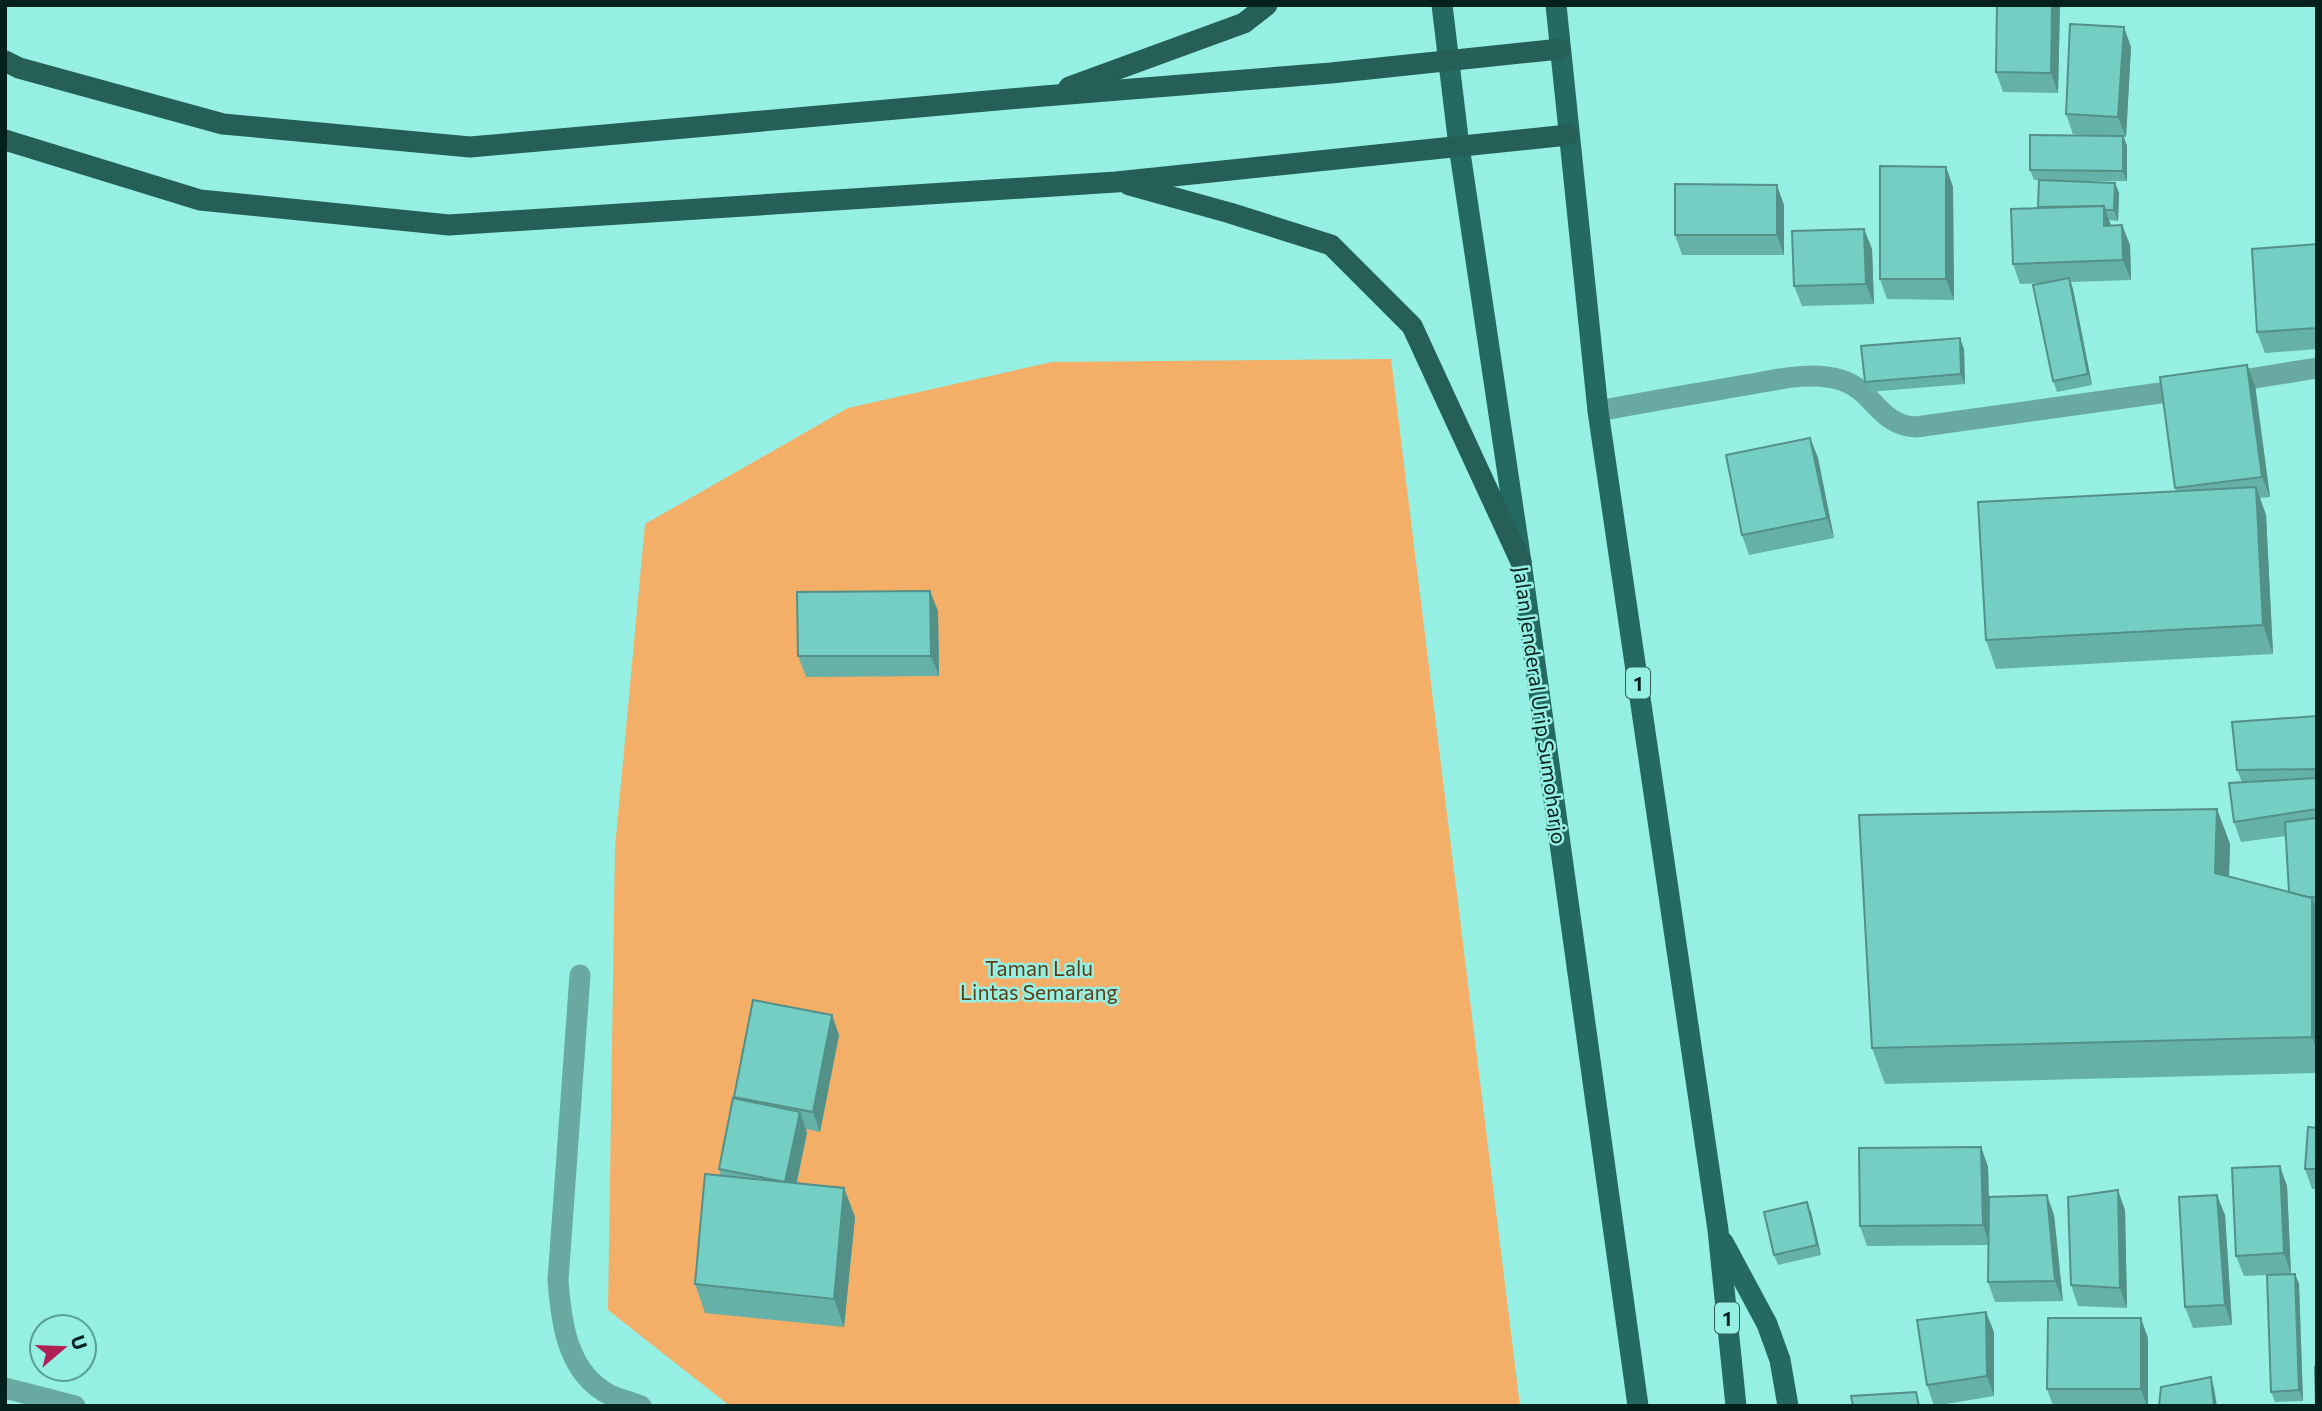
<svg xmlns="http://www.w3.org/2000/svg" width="2322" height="1411" font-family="Commissioner,sans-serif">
	<rect width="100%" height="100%" fill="#95efe3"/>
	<path fill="#f3af68" d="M1391,359L1520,1406H730L608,1310L615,848L645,524L848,408L1052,362Z"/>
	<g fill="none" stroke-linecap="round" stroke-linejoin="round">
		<path stroke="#68aaa1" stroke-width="21" d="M580,975L558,1280C561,1322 567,1373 610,1395C619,1399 631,1402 641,1406"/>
		<g stroke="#68aaa1" stroke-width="21">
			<path d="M2224,383L2317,368"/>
			<path d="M1598,411C1645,402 1693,394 1740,386C1772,381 1810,370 1841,380C1874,390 1878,425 1916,427L2189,389"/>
			<path d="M5,1388L75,1406"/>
		</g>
		<g stroke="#246a62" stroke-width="21">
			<path d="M1442,5L1459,146L1521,562L1638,1406"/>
			<path d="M1556,5L1598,411L1718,1230L1736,1406"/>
			<path d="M1723,1242L1767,1324L1780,1360L1788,1406"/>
		</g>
		<g stroke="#255f58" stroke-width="21">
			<path d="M5,61L19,68L223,124L470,147L1044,96L1331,73L1560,49"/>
			<path d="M1069,87L1244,23L1267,5"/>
			<path d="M5,140L200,200L449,225L1116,182L1568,135"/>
			<path d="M1129,185L1230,213L1331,245L1412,326L1521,562"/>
		</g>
	</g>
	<g fill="#65b1a8">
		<path d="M2060,5L2058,93L2003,92L1996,72Z"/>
		<path d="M2131,47L2126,137H2124L2127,146V181H2064L2115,183L2119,193L2118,221L2109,220L2111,225H2122L2130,245L2131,280L2071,282L2073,289L2092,385L2057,392L2053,381L2046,283L2020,284L2013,264L2038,208L2039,180H2034L2030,170L2095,136L2073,134L2066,114Z"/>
		<path d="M1946,167L1953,187L1954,300L1887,299L1880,279Z"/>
		<path d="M1784,205V255H1682L1675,235Z"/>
		<path d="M1864,229L1872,249L1874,304L1802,306L1794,286Z"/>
		<path d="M2317,244V349L2265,353L2257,332Z"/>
		<path d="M1964,349L1965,384L1869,392L1865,382Z"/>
		<path d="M2247,365L2255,385L2270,497L2260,498L2266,515L2273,654L1996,669L1986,640L2177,491L2175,488Z"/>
		<path d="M1810,438L1818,458L1834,538L1749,555L1742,535Z"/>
		<path d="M938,611L939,676L806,677L798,656Z"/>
		<path d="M2317,716V1073L1885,1084L1872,1048L2217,809L2230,844L2229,877L2289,892L2286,836L2241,842L2234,822L2242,782L2237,770Z"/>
		<path d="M832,1015L839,1035L820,1132L806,1129L807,1133L797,1183L844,1188L855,1217L844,1327L705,1313L695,1284L721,1176L719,1169L735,1099L734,1097Z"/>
		<path d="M2317,1128V1189H2312L2305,1169Z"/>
		<path d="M1981,1147L1988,1167L1989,1198L2054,1215L2063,1301L1995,1302L1988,1282V1245L1867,1246L1860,1226Z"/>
		<path d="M2287,1186L2291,1274L2244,1276L2236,1256Z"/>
		<path d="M2125,1210L2127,1308L2078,1306L2071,1285Z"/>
		<path d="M1811,1212L1821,1255L1778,1265L1774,1255Z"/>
		<path d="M2225,1215L2232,1325L2193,1328L2185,1307Z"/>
		<path d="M2295,1274L2299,1284L2303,1401L2275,1402L2271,1392Z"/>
		<path d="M1994,1332V1396L1934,1406L1927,1385Z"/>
		<path d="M2148,1338V1406H2053L2047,1389Z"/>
	</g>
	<g fill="#529088">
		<path d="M2052,5H2060L2058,93L2051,73Z"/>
		<path d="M2124,27L2131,47L2126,137L2118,117Z"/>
		<path d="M2123,136L2127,146V181L2123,171Z"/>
		<path d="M1946,167L1953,187L1954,300L1946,279Z"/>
		<path d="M2115,183L2119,193L2118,221L2114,210Z"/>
		<path d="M1777,185L1784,205V255L1777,235Z"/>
		<path d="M2104,206L2111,226H2104Z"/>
		<path d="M2122,225L2130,245L2131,280L2123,260Z"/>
		<path d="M1864,229L1872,249L1874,304L1866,284Z"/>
		<path d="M2069,278L2073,289L2092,385L2088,374Z"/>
		<path d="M1960,338L1964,349L1965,384L1961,374Z"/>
		<path d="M2247,365L2255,385L2270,497L2262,477Z"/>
		<path d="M1810,438L1818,458L1834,538L1827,518Z"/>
		<path d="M2256,487L2266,515L2273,654L2263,625Z"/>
		<path d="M930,591L938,611L939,676L931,656Z"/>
		<path d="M2217,809L2230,844L2228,908L2215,873Z"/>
		<path d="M2312,898L2317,910V1051L2312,1037Z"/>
		<path d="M832,1015L839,1035L820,1132L813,1112Z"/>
		<path d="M800,1112L807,1133L792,1203L785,1183Z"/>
		<path d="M1981,1147L1988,1167L1990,1245L1983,1225Z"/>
		<path d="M2280,1166L2287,1186L2291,1274L2284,1253Z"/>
		<path d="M844,1188L855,1217L844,1327L834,1299Z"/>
		<path d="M2118,1190L2125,1210L2127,1308L2120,1288Z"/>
		<path d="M2047,1195L2054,1215L2063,1301L2055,1281Z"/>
		<path d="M2217,1195L2225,1215L2232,1325L2225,1305Z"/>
		<path d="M1807,1202L1811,1212L1821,1255L1817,1245Z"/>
		<path d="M2295,1274L2299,1284L2303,1401L2299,1390Z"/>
		<path d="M1986,1312L1994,1332V1396L1987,1376Z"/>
		<path d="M2141,1318L2148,1338V1406H2147L2141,1389Z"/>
		<path d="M2211,1377L2214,1388L2217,1406H2214Z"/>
	</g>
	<g fill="#75cec3" stroke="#529088" stroke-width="2">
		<path d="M1997,5H2052L2051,73L1996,72Z"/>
		<path d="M2070,24L2124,27L2118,117L2066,114Z"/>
		<path d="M2030,135L2123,136V171L2030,170Z"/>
		<path d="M1880,166L1946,167V279H1880Z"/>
		<path d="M2039,180L2115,183L2114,210H2105L2104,206L2038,207Z"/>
		<path d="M1675,184L1777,185V235H1675Z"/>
		<path d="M2104,206V226L2122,225L2123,260L2013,264L2011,209Z"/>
		<path d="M1864,229L1866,284L1794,286L1792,231Z"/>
		<path d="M2317,244V328L2257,332L2252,249Z"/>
		<path d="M2069,278L2088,374L2053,381L2033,285Z"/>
		<path d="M1960,338L1961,374L1865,382L1861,346Z"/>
		<path d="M2247,365L2262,477L2175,488L2160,377Z"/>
		<path d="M1810,438L1827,518L1742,535L1726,455Z"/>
		<path d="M2256,487L2263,625L1986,640L1978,502Z"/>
		<path d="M930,591L931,656H798L797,592Z"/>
		<path d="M2317,716V769L2237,770L2232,722Z"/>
		<path d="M2317,778V809L2234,822L2229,783Z"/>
		<path d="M2217,809L2215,873L2312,898V1037L1872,1048L1859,815Z"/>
		<path d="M2317,818V897H2308L2289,892L2285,822Z"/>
		<path d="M753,1000L832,1015L813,1112L734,1097Z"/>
		<path d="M733,1098L800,1112L785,1182L719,1169Z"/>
		<path d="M2308,1127L2317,1128V1169H2305Z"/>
		<path d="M1981,1147L1983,1225L1860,1226L1859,1148Z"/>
		<path d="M2280,1166L2284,1253L2236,1256L2232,1168Z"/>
		<path d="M705,1174L844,1188L834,1299L695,1284Z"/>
		<path d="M2118,1190L2120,1288L2071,1285L2068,1197Z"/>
		<path d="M2047,1195L2055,1281L1988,1282L1989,1197Z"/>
		<path d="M2217,1195L2225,1305L2185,1307L2179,1197Z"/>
		<path d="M1807,1202L1817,1245L1774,1255L1764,1212Z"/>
		<path d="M2295,1274L2299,1390L2271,1392L2267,1275Z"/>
		<path d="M1986,1312L1987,1376L1927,1385L1917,1320Z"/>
		<path d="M2048,1318H2141V1389H2047Z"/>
		<path d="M2315,1367H2317V1406H2316Z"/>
		<path d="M2211,1377L2214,1406H2159L2161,1387Z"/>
		<path d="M1916,1392L1919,1406H1853L1851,1396Z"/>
	</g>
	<g text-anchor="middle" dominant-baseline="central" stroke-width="5" stroke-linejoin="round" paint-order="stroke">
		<g fill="#95efe3" stroke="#305f58" stroke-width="2">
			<rect x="1626" y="667.5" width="24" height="31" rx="5"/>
			<rect x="1715" y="1302.5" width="24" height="31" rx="5"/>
		</g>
		<g font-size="19" font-weight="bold" fill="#04211d">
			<text x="1638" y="683">1</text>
			<text x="1727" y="1318">1</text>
		</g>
		<g font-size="21" fill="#04211d" stroke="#95efe3">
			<text transform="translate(1541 705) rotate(82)">Jalan Jenderal Urip Sumoharjo</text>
		</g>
		<g font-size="21" fill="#603c15" stroke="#95efe3">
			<text x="1039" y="967">Taman Lalu<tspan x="1039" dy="24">Lintas Semarang</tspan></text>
		</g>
	</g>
	<rect width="2322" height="1411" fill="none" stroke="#04211d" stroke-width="14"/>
	<g transform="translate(63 1348) rotate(71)"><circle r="33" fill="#95efe3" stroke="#5b9d94" stroke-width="2"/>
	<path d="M0-5L12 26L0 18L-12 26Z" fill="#b02055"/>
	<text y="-10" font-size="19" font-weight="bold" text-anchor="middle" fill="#04211d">U</text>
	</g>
</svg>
